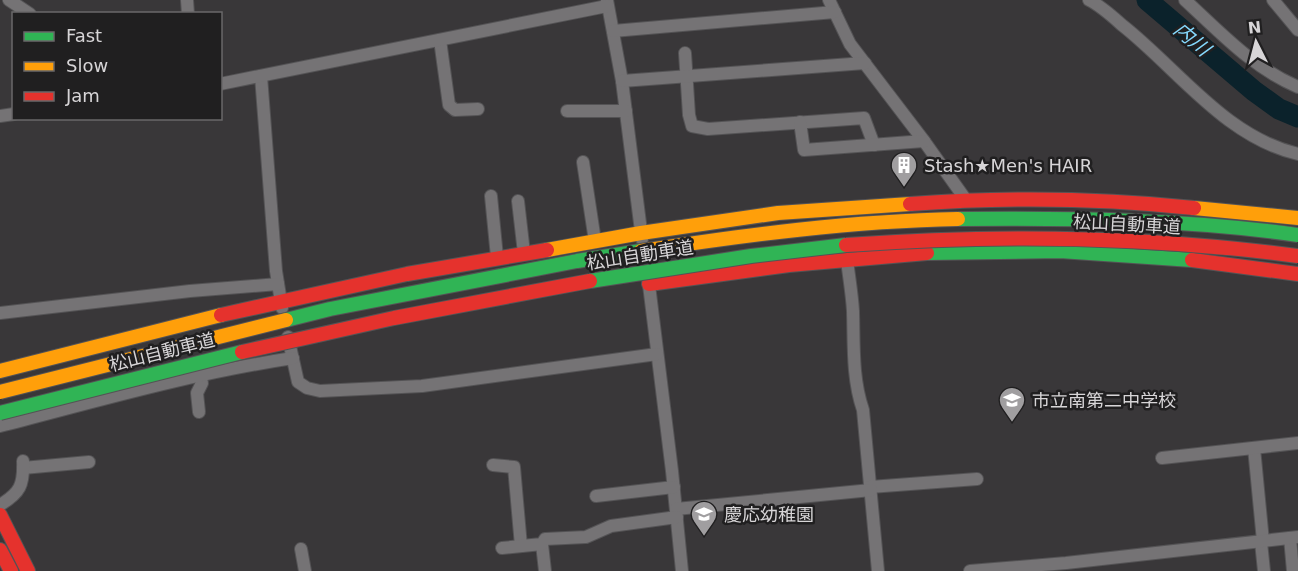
<svg xmlns="http://www.w3.org/2000/svg" width="1298" height="571" font-family="'DejaVu Sans','Noto Sans JP',sans-serif">
	<rect width="100%" height="100%" fill="#393739"/>
	<g fill="none" stroke-linecap="round" stroke-linejoin="round">
		<path stroke="#0b222b" stroke-width="21" d="M1147,0L1254,91L1279,109L1298,117"/>
		<g stroke="#545355" stroke-width="14">
			<g id="street">
				<path d="M9,0L30,14"/>
				<path d="M187,0L188,14"/>
				<path d="M607,0L622,81L642,239"/>
				<path d="M829,0L850,44L924,141L966,200"/>
				<path d="M1089,0C1101,6 1112,16 1122,25C1178,69 1225,137 1298,154"/>
				<path d="M1185,0C1221,33 1253,68 1298,87"/>
				<path d="M1273,0L1298,30"/>
				<path d="M613,31L835,12"/>
				<path d="M440,40L449,105L455,110L478,109"/>
				<path d="M685,53L689,115L692,126L708,129L864,118L874,145"/>
				<path d="M261,76L276,271L282,308"/>
				<path d="M622,81L865,63"/>
				<path d="M220,84L607,6"/>
				<path d="M567,111H626"/>
				<path d="M0,116L14,114"/>
				<path d="M800,122L804,150L924,141"/>
				<path d="M583,162L595,241"/>
				<path d="M491,196L497,257"/>
				<path d="M518,201L524,253"/>
				<path d="M847,260C849,277 852,294 853,311C854,344 852,378 863,410L878,571"/>
				<path d="M648,277L672,471L682,571"/>
				<path d="M0,313L190,291L278,284"/>
				<path d="M288,337L298,382L307,388L320,391L422,386L657,354"/>
				<path d="M199,412L197,393L202,383L200,375"/>
				<path d="M0,426C97,401 193,373 293,358"/>
				<path d="M1254,448L1263,541"/>
				<path d="M1162,458L1298,443"/>
				<path d="M493,465L514,467L521,546"/>
				<path d="M23,468L89,462"/>
				<path d="M870,487L977,479"/>
				<path d="M596,496L674,487"/>
				<path d="M0,505C20,493 24,485 23,461"/>
				<path d="M676,509L871,490"/>
				<path d="M1290,538L1293,571"/>
				<path d="M1261,542L1264,571"/>
				<path d="M542,544L545,571"/>
				<path d="M502,548L542,544L545,539L586,537L611,526L677,517"/>
				<path d="M301,549L305,571"/>
				<path d="M970,571L1066,563L1298,537"/>
			</g>
		</g>
		<g stroke="#545355" stroke-width="16">
			<path id="fast" d="M927,253L1060,251L1192,260"/>
		</g>
		<g stroke="#545355" stroke-width="16">
			<g id="slow">
				<path d="M1194,208L1298,218"/>
				<path d="M547,250L641,233L778,213L910,204"/>
				<path d="M0,371L221,315"/>
			</g>
		</g>
		<g stroke="#545355" stroke-width="16">
			<g id="jam">
				<path d="M910,204C1005,197 1099,198 1194,208"/>
				<path d="M1192,260L1298,274"/>
				<path d="M649,284L789,265L927,253"/>
				<path d="M221,315L407,274L547,250"/>
				<path d="M0,515L28,571"/>
				<path d="M0,550L11,571"/>
			</g>
		</g>
		<use href="#street" stroke="#757375" stroke-width="12"/>
		<use href="#fast" stroke="#30b455" stroke-width="14"/>
		<use href="#slow" stroke="#ff9f0a" stroke-width="14"/>
		<use href="#jam" stroke="#e5322d" stroke-width="14"/>
		<g stroke="#545355" stroke-width="16" stroke-linecap="butt">
			<g id="fast-bridge">
				<path d="M958,219C1071,218 1186,219 1298,235"/>
				<path d="M590,281L751,256L846,245"/>
				<path d="M286,320L330,309L577,261L641,251"/>
				<path d="M0,413L242,352"/>
			</g>
		</g>
		<g stroke="#545355" stroke-width="16" stroke-linecap="butt">
			<g id="slow-bridge">
				<path d="M641,251C746,235 851,221 958,219"/>
				<path d="M0,392L286,320"/>
			</g>
		</g>
		<g stroke="#545355" stroke-width="16" stroke-linecap="butt">
			<g id="jam-bridge">
				<path d="M846,245C997,234 1148,236 1298,256"/>
				<path d="M242,352L394,318L590,281"/>
			</g>
		</g>
		<use href="#fast-bridge" stroke="#30b455" stroke-width="14"/>
		<use href="#slow-bridge" stroke="#ff9f0a" stroke-width="14"/>
		<use href="#jam-bridge" stroke="#e5322d" stroke-width="14"/>
	</g>
	<defs>
		<g id="building-pin" transform="scale(1.35)"><path d="M0 17L-7.5 6A9.5 9.5 0 1 1 7.5 6Z" fill="#a09ea0" stroke="#201f20"/><path d="M-4-6H4V6H1V3H-1V6H-4ZM-2.5-4.3h1.7v1.8h-1.7ZM.8-4.3h1.7v1.8H.8ZM-2.5-1h1.7V.8h-1.7ZM.8-1h1.7V.8H.8Z" fill="#fff"/></g>
		<g id="school-pin" transform="scale(1.35)"><path d="M0 17L-7.5 6A9.5 9.5 0 1 1 7.5 6Z" fill="#a09ea0" stroke="#201f20"/><path d="M0-5L7-2L0 1L-7-2ZM-4 1L0 2.5L4 1V4Q0 6-4 4Z" fill="#fff"/></g>
	</defs>
	<g fill-rule="evenodd">
		<use href="#building-pin" x="904" y="165"/>
		<use href="#school-pin" x="1012" y="400"/>
		<use href="#school-pin" x="704" y="514"/>
	</g>
	<g text-anchor="middle" dominant-baseline="central" stroke-width="5" stroke-linejoin="round" paint-order="stroke">
		<g font-size="18" fill="#d7d5d7" stroke="#201f20" text-anchor="start">
			<text x="924" y="165">Stash★Men's HAIR</text>
			<text x="1032" y="400">市立南第二中学校</text>
			<text x="724" y="514">慶応幼稚園</text>
		</g>
		<g font-size="18" fill="#d7d5d7" stroke="#201f20">
			<text transform="translate(1127 224) rotate(3)">松山自動車道</text>
			<text transform="translate(640 255) rotate(-9)">松山自動車道</text>
			<text transform="translate(162 352) rotate(-14)">松山自動車道</text>
		</g>
		<g font-size="20" font-style="italic" fill="#85d9fd" stroke="#201f20">
			<text transform="translate(1192 39) rotate(40)">内川</text>
		</g>
	</g>
	<rect x="12" y="12" width="210" height="108" fill="#201f20" stroke="#696869" stroke-width="1.5"/>
	<rect x="24" y="32" width="30" height="9" fill="#30b455" stroke="#696869" stroke-width="1.5"/>
	<text x="66" y="42" font-size="18" fill="#d7d5d7">Fast</text>
	<rect x="24" y="62" width="30" height="9" fill="#ff9f0a" stroke="#696869" stroke-width="1.5"/>
	<text x="66" y="72" font-size="18" fill="#d7d5d7">Slow</text>
	<rect x="24" y="92" width="30" height="9" fill="#e5322d" stroke="#696869" stroke-width="1.5"/>
	<text x="66" y="102" font-size="18" fill="#d7d5d7">Jam</text>
	<g transform="translate(1256 42) rotate(354)" stroke="#201f20" stroke-width="4.5" paint-order="stroke">
	<path d="M0-4.5L10 22L0 15L-10 22Z" fill="#d7d5d7"/>
	<text y="-9" font-size="16" font-weight="bold" text-anchor="middle" fill="#d7d5d7">N</text>
	</g>
</svg>
